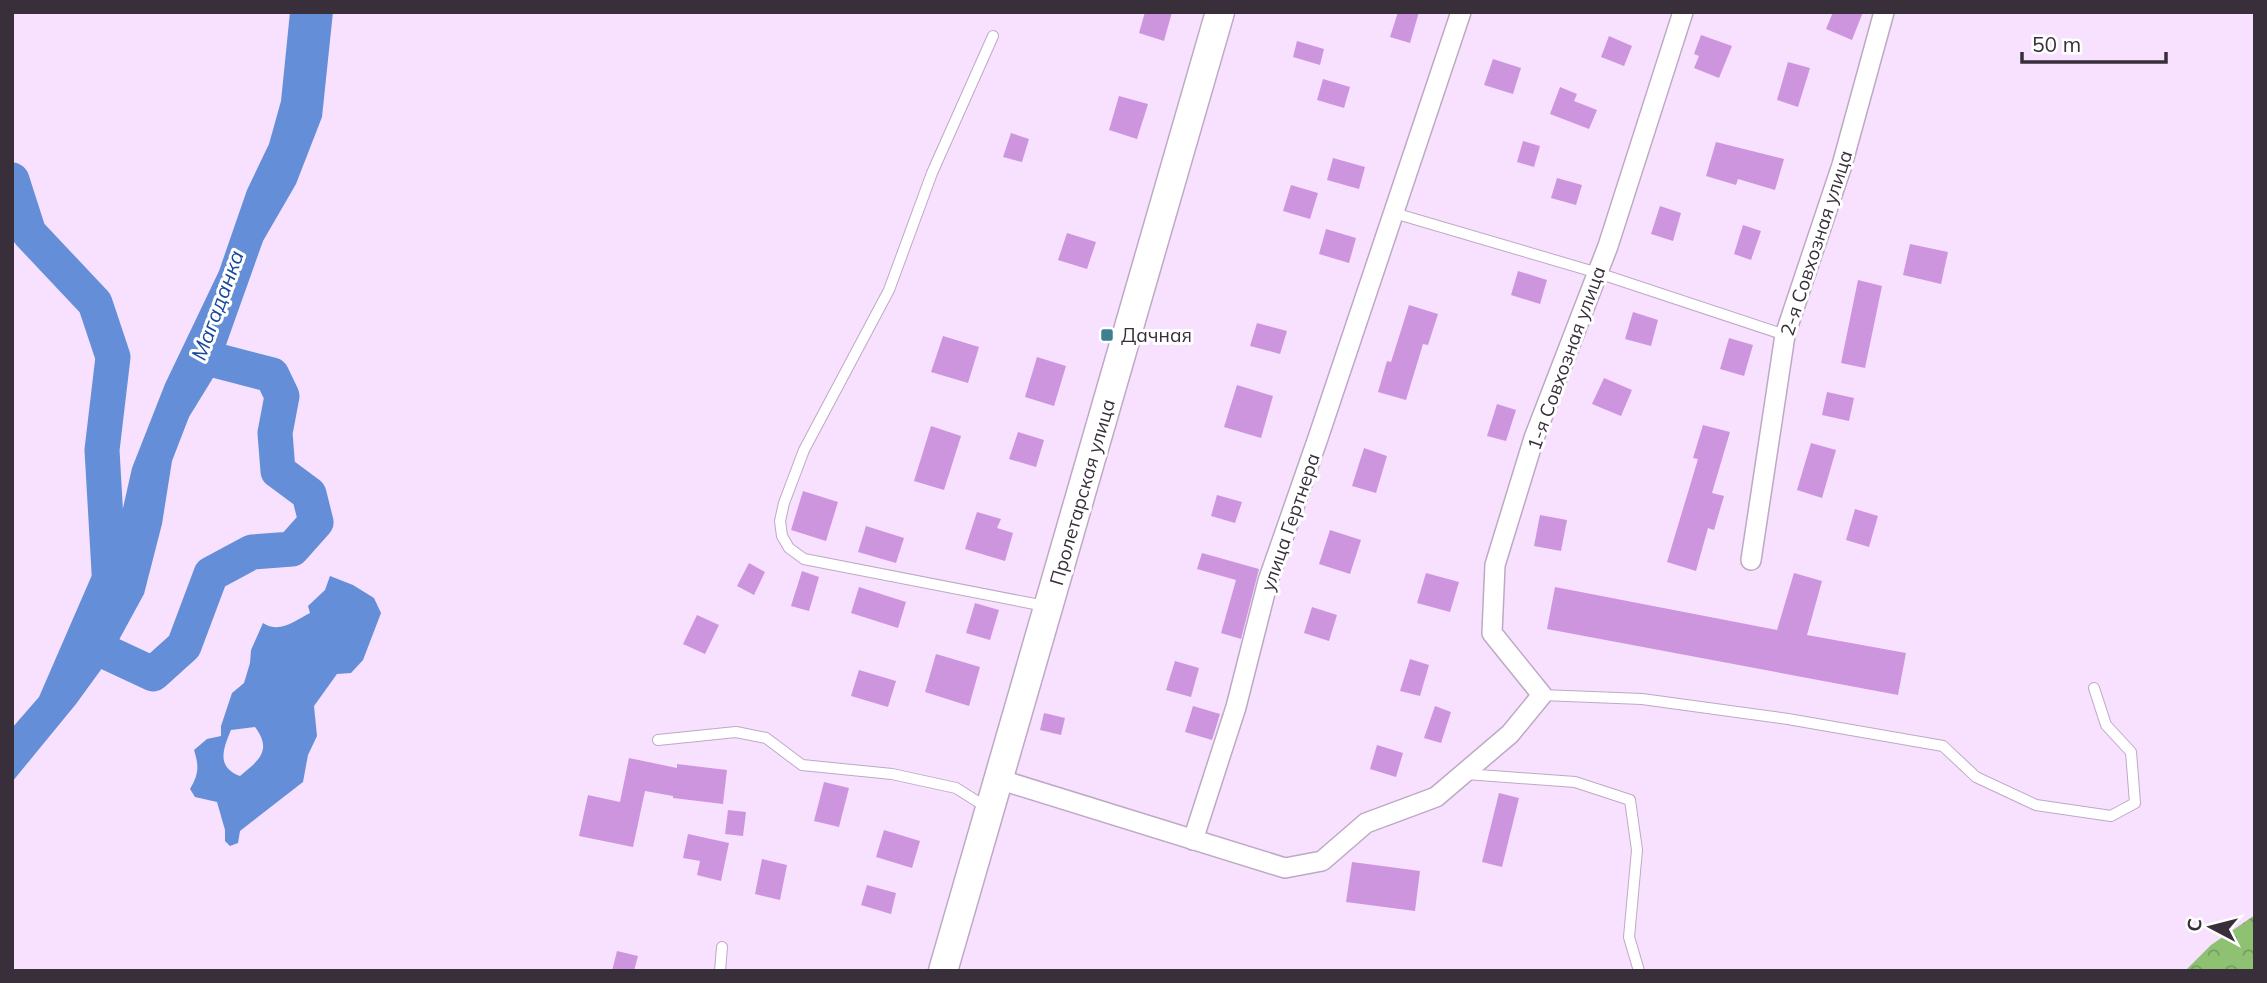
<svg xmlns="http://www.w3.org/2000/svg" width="2267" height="983" font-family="Mulish,sans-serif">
	<defs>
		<pattern id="forest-crowns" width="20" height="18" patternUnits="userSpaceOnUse" patternTransform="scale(1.75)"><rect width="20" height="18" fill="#8fc172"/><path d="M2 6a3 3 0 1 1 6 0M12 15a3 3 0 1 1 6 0" fill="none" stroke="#769d5f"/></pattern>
	</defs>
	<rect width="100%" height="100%" fill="#f7e1fe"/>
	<path fill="url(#forest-crowns)" d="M2255,915V971H2185L2211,945Z"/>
	<g fill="#648fd8" fill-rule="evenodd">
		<path d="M290,12H333L322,117L296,184L263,241L216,373L189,417L172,461L162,524L144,594L108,660L76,704L12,782V728L39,697L95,568L121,517L132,468L165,384L219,271L247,190L269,144L281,101Z"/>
		<path d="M330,576L353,585L374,598L381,613L363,660L351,673L337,674L314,706L317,736L308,755L303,782L240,831L238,843L230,846L225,841V830L217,802L195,797L190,789C199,774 199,766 194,750L207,739L221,736V726L232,693L244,683L250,663L251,650L263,623C280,634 294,621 310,613L308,606L325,590ZM255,727C273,751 258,761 240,776C216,767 223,749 231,730Z"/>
	</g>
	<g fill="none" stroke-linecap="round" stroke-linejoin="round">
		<g stroke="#648fd8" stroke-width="35">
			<path d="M12,180L29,233L95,303L113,357L102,450L110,589"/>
			<path d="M93,646L153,674L184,646L211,574L252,552L292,549L316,522L309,494L278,471L275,433L282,396L272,375L199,356"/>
		</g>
	</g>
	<g fill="#ce95df">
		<path d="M1145,12H1172L1164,41L1139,33Z"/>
		<path d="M1398,12H1419L1410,43L1390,37Z"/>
		<path d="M1833,12H1863L1852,40L1826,29Z"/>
		<path d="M1701,35L1732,46L1719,78L1694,68L1699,56L1694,54Z"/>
		<path d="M1609,36L1632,46L1624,66L1601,57Z"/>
		<path d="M1297,41L1324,49L1320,65L1293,57Z"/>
		<path d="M1493,59L1521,68L1513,94L1484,85Z"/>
		<path d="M1788,62L1810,68L1798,107L1777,100Z"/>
		<path d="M1323,79L1350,87L1344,108L1317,100Z"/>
		<path d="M1560,87L1577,94L1574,101L1597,110L1589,129L1550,114Z"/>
		<path d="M1119,96L1148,104L1137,139L1109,130Z"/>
		<path d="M1011,133L1029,139L1022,162L1003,157Z"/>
		<path d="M1523,141L1540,146L1534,167L1517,162Z"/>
		<path d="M1716,142L1784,159L1775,190L1738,179L1736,185L1706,176Z"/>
		<path d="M1333,158L1365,167L1359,189L1327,180Z"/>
		<path d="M1557,178L1582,185L1576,205L1551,198Z"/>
		<path d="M1291,185L1318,193L1310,219L1283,211Z"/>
		<path d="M1660,206L1681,213L1673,241L1651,234Z"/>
		<path d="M1743,225L1761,231L1751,260L1734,254Z"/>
		<path d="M1326,229L1356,238L1349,263L1319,254Z"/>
		<path d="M1067,233L1096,242L1087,269L1058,260Z"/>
		<path d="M1910,244L1948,252L1941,284L1903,275Z"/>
		<path d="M1518,271L1547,280L1540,304L1511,295Z"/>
		<path d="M1858,280L1882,286L1865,368L1841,363Z"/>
		<path d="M1409,305L1438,314L1428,345L1423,344L1406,400L1378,392L1387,361L1391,362Z"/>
		<path d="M1633,312L1658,320L1651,346L1625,339Z"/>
		<path d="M1257,323L1287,331L1280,354L1250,346Z"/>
		<path d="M943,336L979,347L968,383L931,372Z"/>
		<path d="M1729,338L1753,345L1744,376L1720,369Z"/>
		<path d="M1037,357L1066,366L1054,406L1025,397Z"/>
		<path d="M1604,378L1632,390L1621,416L1592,404Z"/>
		<path d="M1237,385L1273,396L1261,438L1224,427Z"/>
		<path d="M1827,392L1854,398L1849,421L1822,415Z"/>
		<path d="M1497,404L1516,410L1506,441L1487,436Z"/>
		<path d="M1703,425L1730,432L1712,493L1724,496L1714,530L1708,528L1696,571L1667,562L1698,459L1693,458Z"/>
		<path d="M931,426L961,436L944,490L914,481Z"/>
		<path d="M1018,432L1044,440L1036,467L1009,459Z"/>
		<path d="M1811,443L1836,450L1822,498L1797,490Z"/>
		<path d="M1364,448L1387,456L1376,493L1352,486Z"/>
		<path d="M803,491L838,502L826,541L791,530Z"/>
		<path d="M1217,495L1242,502L1235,523L1211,516Z"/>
		<path d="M1855,509L1878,516L1869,547L1846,540Z"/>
		<path d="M977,512L1001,519L997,528L1013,533L1005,561L965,549Z"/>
		<path d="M1540,515L1567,520L1561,551L1534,546Z"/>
		<path d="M866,526L904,538L896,563L858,552Z"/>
		<path d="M1330,530L1361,540L1350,574L1319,564Z"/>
		<path d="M1202,553L1259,569L1241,639L1221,633L1236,580L1197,569Z"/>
		<path d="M749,563L765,572L754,595L737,586Z"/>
		<path d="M802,571L819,577L809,611L791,606Z"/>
		<path d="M1426,573L1459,582L1450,612L1417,603Z"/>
		<path d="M1794,573L1822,581L1807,635L1906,653L1898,695L1547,629L1555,587L1777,630Z"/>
		<path d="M859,587L906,602L898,628L851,613Z"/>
		<path d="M975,603L999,610L990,640L966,633Z"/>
		<path d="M1312,607L1337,615L1329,641L1304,633Z"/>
		<path d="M697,615L719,625L705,654L683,644Z"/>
		<path d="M936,654L980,667L969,706L925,692Z"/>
		<path d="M1410,659L1429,665L1420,696L1400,691Z"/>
		<path d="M1175,661L1199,668L1191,697L1166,690Z"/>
		<path d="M859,670L896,681L888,707L851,696Z"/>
		<path d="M1193,706L1220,714L1212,740L1185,732Z"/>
		<path d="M1435,706L1451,712L1441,743L1424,738Z"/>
		<path d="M1044,713L1065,718L1061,735L1040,730Z"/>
		<path d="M1377,745L1403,753L1396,777L1370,769Z"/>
		<path d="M629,758L677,768V764L727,770L723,804L673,798V796L645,791L633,847L579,836L588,795L620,802Z"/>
		<path d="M824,782L849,788L839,827L814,821Z"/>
		<path d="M1499,793L1519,798L1502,867L1482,862Z"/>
		<path d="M728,810L746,812L743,836L725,834Z"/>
		<path d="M884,830L920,841L912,868L876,857Z"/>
		<path d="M688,834L729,843L721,881L697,875L700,861L683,858Z"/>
		<path d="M762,859L787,865L780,900L755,894Z"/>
		<path d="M1352,862L1420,871L1415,911L1346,902Z"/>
		<path d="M867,885L896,893L891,914L861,905Z"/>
		<path d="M617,951L638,956L634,971H612Z"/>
	</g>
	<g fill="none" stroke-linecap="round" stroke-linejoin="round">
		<g stroke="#bea9c5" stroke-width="12">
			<g id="service">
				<path d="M993,36L932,173L889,290L804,450L784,503L780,521L782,536L789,548L804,559L1045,606"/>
				<path d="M1394,213L1598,273L1785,335"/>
				<path d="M1542,695L1642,699L1788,719L1943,746L1976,777L2036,805L2111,816L2135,803L2131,752L2106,725L2094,688"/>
				<path d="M658,740L736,732L766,738L802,765L892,774L956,788L986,807"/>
				<path d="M1466,774L1575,782L1630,800L1637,850L1629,937L1639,971"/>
				<path d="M720,971L722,947"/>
			</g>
		</g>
		<g stroke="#bea9c5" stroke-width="22">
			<g id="minor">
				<path d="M1751,560L1785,335L1842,165L1884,12"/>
				<path d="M998,779L1285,868L1322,861L1366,823L1436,797L1510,734L1542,695L1492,633L1495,565L1534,438L1608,246L1683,12"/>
				<path d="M1193,840L1236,707L1268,581L1318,438L1461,12"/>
			</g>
		</g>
		<g stroke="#bea9c5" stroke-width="31">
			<path id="secondary" d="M943,971L1220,12"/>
		</g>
		<use href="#service" stroke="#fff" stroke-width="10"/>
		<use href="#minor" stroke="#fff" stroke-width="19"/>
		<use href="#secondary" stroke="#fff" stroke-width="28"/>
	</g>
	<rect fill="#3d8091" stroke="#fff" stroke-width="2.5" x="1100" y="328" width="14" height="14" rx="3.5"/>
	<g text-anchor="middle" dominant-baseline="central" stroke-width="6" stroke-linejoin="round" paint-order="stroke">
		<g font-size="19" fill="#382f3a" stroke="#fff">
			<text transform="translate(1816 243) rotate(-72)">2-я Совхозная улица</text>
			<text transform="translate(1566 358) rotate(-70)">1-я Совхозная улица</text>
			<text transform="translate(1082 492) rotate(-74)">Пролетарская улица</text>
			<text transform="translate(1290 522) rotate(-71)">улица Гертнера</text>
		</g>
		<g font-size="19" fill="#382f3a" stroke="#fff" text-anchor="start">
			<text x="1121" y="335">Дачная</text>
		</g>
		<g font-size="21" font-style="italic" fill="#174a9f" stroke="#fff">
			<text transform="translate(217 305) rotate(-70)">Магаданка</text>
		</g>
	</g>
	<rect width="2267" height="983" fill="none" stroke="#382f3a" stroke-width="28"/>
	<g transform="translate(2211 927) rotate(277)" stroke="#ffffff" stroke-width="5" paint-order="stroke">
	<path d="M0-5L12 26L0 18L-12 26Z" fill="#382f3a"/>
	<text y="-10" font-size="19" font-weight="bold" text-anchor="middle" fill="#382f3a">С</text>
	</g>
	<path d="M2022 52v10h144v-10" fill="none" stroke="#382f3a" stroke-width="3.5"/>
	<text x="2032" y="52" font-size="21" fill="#382f3a" stroke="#ffffff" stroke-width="5" paint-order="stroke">50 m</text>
</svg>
